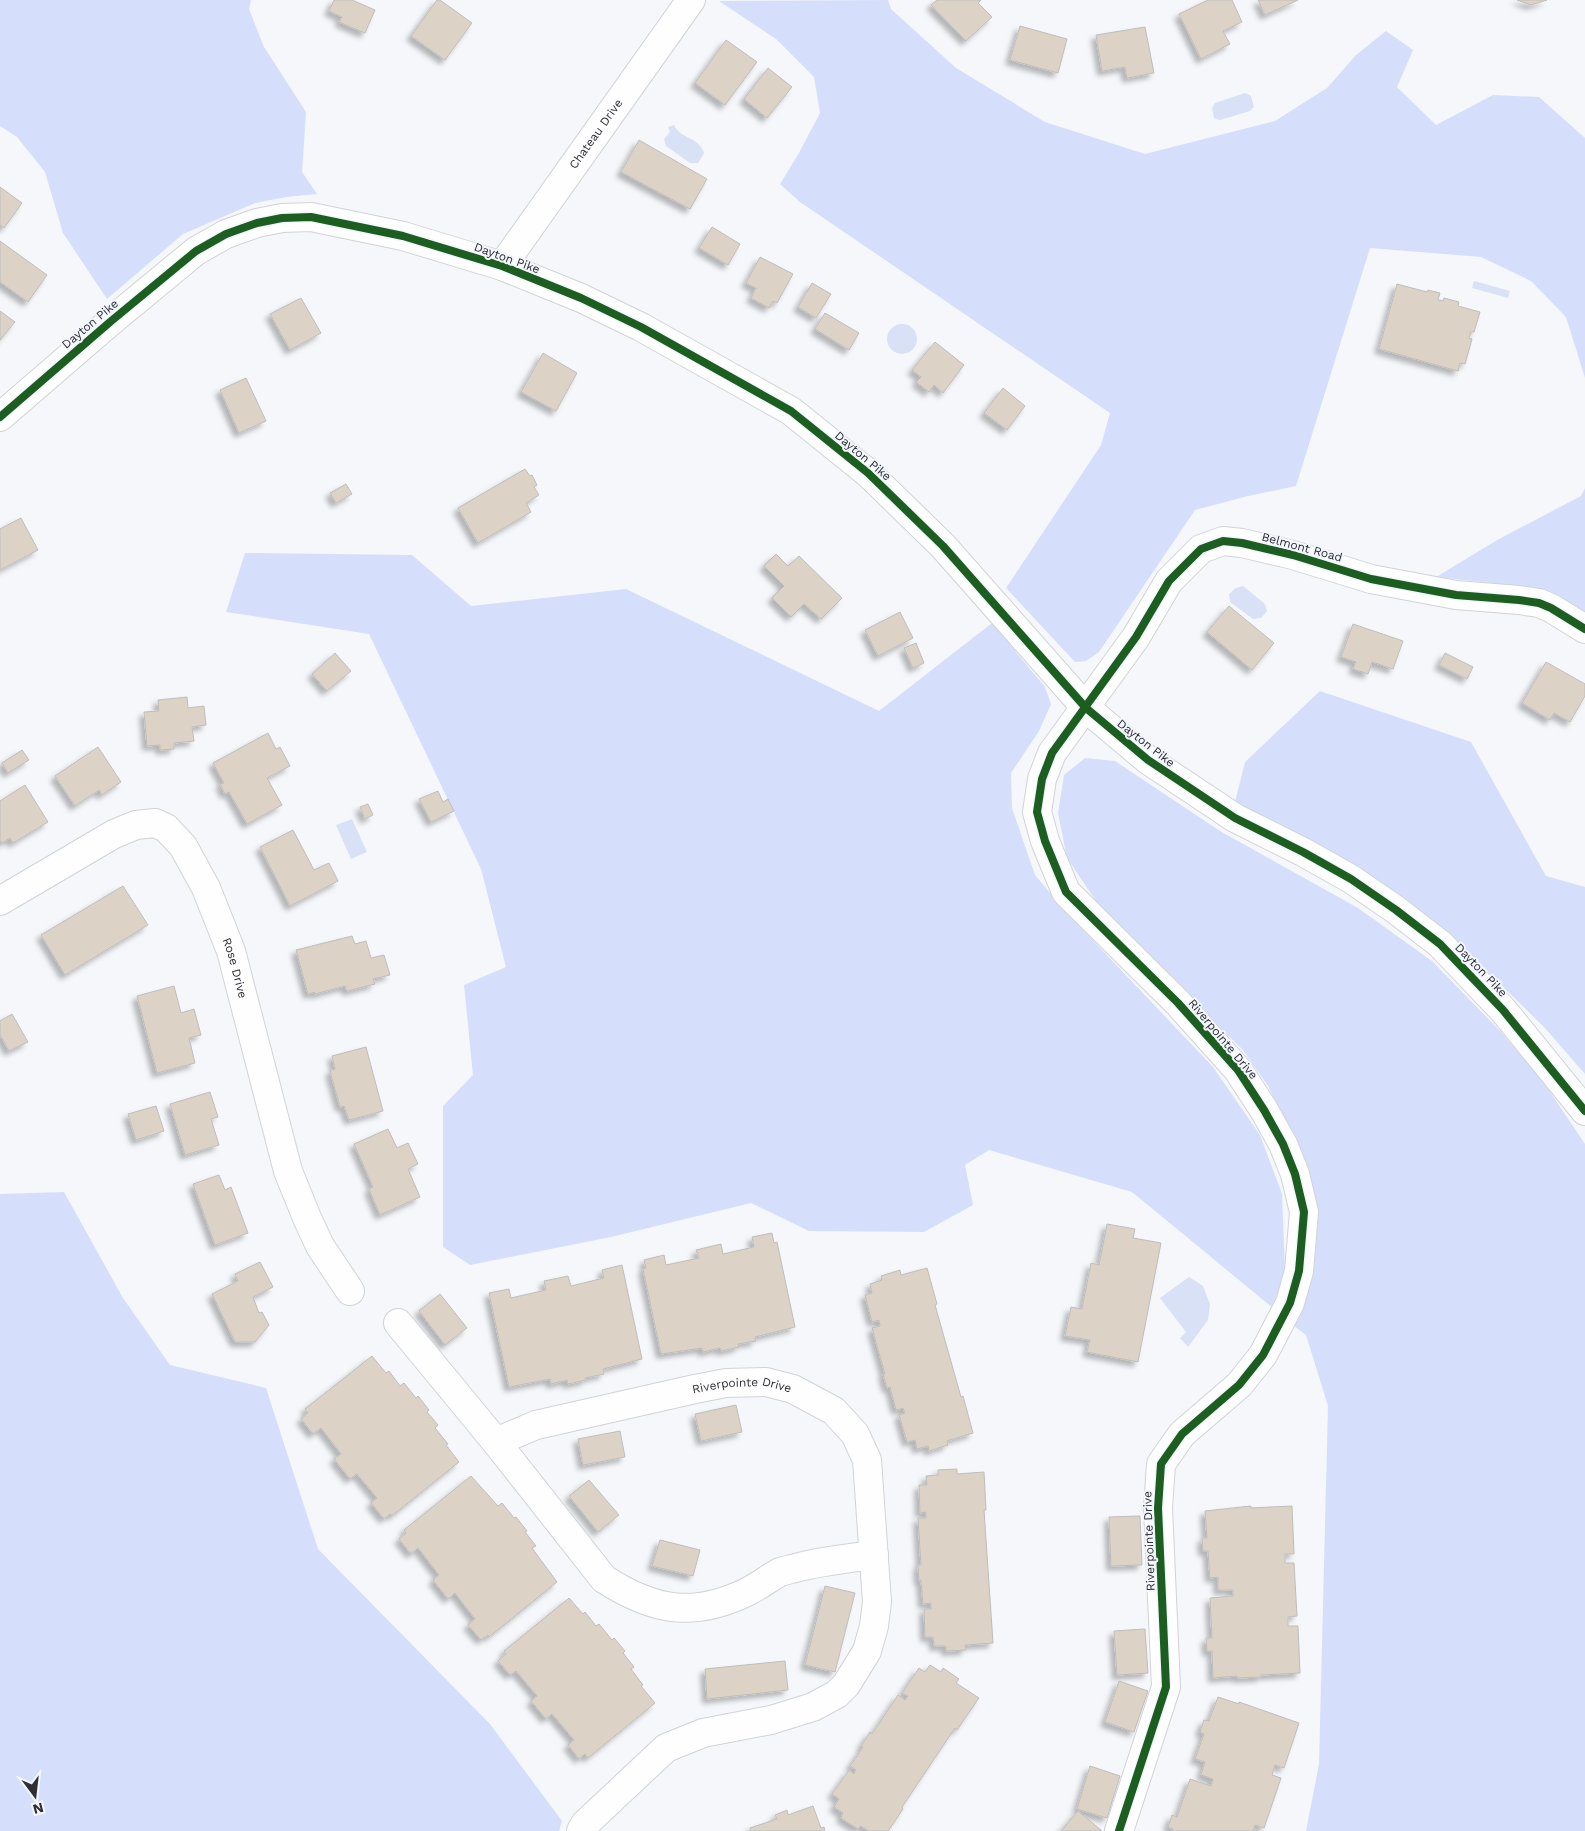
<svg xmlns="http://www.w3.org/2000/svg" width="1585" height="1831" font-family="'Work Sans',sans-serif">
	<defs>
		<filter id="shadow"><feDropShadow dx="-4.5" dy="4.5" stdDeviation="2.5" flood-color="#0004"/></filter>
	</defs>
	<rect width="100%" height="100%" fill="#f5f7fa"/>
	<g fill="#d5dffc">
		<path d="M0,0H251L249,9L264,47L306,112L302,172L317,194L286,197L255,203L183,234L107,299L63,233L45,172L17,137L0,126Z"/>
		<path d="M888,0L891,9L956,68L1045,122L1145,154L1275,121L1327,88L1356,55L1386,31L1413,50L1397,87L1436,125L1493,95L1539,97L1585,138V378L1566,317L1531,281L1481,257L1370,248L1296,486L1248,496L1195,510L1099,652L1086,661L1075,662L1006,588L1101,445L1110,413L800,202L780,184L799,153L820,113L814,77L776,39L719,1Z"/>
		<path d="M1585,488V615L1561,600L1528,587L1436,577L1499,539L1581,496Z"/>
		<path d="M245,553L412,555L471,606L626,589L879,711L992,623L1045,687L1051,704L1039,731L1011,773L1012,808L1035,875L1067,913L1213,1067L1260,1135L1282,1194L1285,1269L1273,1308L1132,1192L989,1150L965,1165L973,1205L924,1232L809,1231L751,1203L611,1237L470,1265L443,1247V1106L473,1075L464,985L506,967L481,869L369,634L226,612Z"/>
		<path d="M1320,691L1471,742L1546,876L1585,887V1074L1544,1027L1445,930L1359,867L1235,802L1245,762Z"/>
		<path d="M1085,758L1115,761L1220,831L1358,908L1432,961L1500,1031L1544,1083L1585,1144V1831H1306L1319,1764L1328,1406L1306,1335L1294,1326L1314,1269L1318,1215L1308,1170L1268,1086L1242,1049L1110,922L1067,858L1058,813L1064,775Z"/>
		<path d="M64,1192L123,1298L170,1365L266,1388L318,1549L490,1724L562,1821L559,1831H0V1194Z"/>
	</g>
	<g fill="#d9e1f7">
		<path d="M1245,93L1251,96L1254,107L1250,111L1220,120L1214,118L1212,108L1215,103Z"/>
		<path d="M674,125C680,139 698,136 704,153L698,163H690L666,146L664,139L670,132L668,127Z"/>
		<path d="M1474,281L1510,291L1508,298L1472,288Z"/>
		<circle cx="902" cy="339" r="15"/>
		<path d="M1243,586L1265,604L1267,611L1261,618L1253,619L1230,602L1229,594L1236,588Z"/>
		<path d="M352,819L367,852L351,859L336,825Z"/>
		<path d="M1189,1277L1203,1286L1210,1304L1208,1320L1188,1347L1180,1338L1186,1332L1160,1298Z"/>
	</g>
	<g fill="#dcd3c6" stroke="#bfbdbc" filter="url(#shadow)">
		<path d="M334,0H352L375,10L365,33L339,22L342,17L329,11Z"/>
		<path d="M437,0H440L472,23L445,60L411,36Z"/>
		<path d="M937,0H981L978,3L992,17L966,41L931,5Z"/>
		<path d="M1208,0H1232L1242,22L1223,31L1230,44L1201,59L1179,14Z"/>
		<path d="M1258,0H1298L1265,15Z"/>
		<path d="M1517,0H1547L1531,5Z"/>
		<path d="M1020,26L1067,39L1058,73L1010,60Z"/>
		<path d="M1145,27L1154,73L1127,78L1125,67L1102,71L1096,35Z"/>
		<path d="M726,40L757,62L725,105L695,83Z"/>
		<path d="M768,68L792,87L767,118L744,99Z"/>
		<path d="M639,140L707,179L690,209L621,172Z"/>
		<path d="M0,187L22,203L4,228L0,225Z"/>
		<path d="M712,227L740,244L728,265L699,248Z"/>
		<path d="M0,241L47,275L28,302L0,282Z"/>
		<path d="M760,257L793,274L777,303L773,301L769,308L751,298L756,288L746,283Z"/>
		<path d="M812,283L831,294L816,318L798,307Z"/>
		<path d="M1397,284L1427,292L1428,290L1440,293L1438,300L1443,301L1444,298L1459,302L1458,306L1480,312L1474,332H1471L1469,338L1472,339L1465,364L1460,363L1458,371L1379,349Z"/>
		<path d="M301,298L321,333L290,350L270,314Z"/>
		<path d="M0,311L15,322L0,340Z"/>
		<path d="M825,313L859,333L849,350L815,329Z"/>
		<path d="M935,342L964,365L943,393L934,385L929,392L916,382L921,377L912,370Z"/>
		<path d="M543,353L577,373L556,411L521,392Z"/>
		<path d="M246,378L266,421L239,433L220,390Z"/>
		<path d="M1003,388L1025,406L1007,430L984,413Z"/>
		<path d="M525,469L530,476L532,475L537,485L534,487L539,495L526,503L531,512L478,543L458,508Z"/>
		<path d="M346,484L352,494L336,503L330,493Z"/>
		<path d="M21,518L38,550L0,570V529Z"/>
		<path d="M776,554L788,566L799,556L842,598L821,619L804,604L791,617L772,598L784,586L764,566Z"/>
		<path d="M1229,606L1274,643L1252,670L1207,632Z"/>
		<path d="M900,612L913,638L878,656L865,630Z"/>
		<path d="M1353,624L1403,641L1393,669L1372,662L1368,674L1353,669L1356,662L1341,657Z"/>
		<path d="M916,643L924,663L913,668L904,648Z"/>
		<path d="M335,653L351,671L327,691L312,674Z"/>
		<path d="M1445,653L1473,667L1467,679L1439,665Z"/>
		<path d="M1546,662L1585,684V696L1570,722L1554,713L1550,720L1522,703Z"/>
		<path d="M187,697L188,708L204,706L206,725L192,727L194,741L174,743V749L160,750V745L147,746L144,712L159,711L158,700Z"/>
		<path d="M268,733L276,749L280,747L290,766L267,778L282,805L247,824L229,792L225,794L220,784L224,783L213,763Z"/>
		<path d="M98,747L121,782L102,795L99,790L75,806L55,776Z"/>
		<path d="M22,750L29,760L8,773L2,763Z"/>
		<path d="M25,785L48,822L13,843L10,838L2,843L0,840V801Z"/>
		<path d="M438,791L443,802L448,799L454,811L431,822L419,799Z"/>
		<path d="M368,804L373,815L365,819L360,807Z"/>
		<path d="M293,830L314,870L329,863L338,881L290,906L260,847Z"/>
		<path d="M123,886L148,925L65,975L41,935Z"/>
		<path d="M352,936L355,944L366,941L371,958L384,955L390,975L373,979L375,984L347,991L345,986L315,994V992L308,994L296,950Z"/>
		<path d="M174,986L181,1013L194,1009L201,1035L189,1038L195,1063L157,1073L137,996Z"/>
		<path d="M12,1014L28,1042L9,1051L0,1035V1021Z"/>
		<path d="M366,1047L383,1111L349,1120L344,1106L340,1107L330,1071L335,1069L332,1056Z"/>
		<path d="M210,1092L218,1117L211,1119L219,1145L185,1155L170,1104Z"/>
		<path d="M156,1106L164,1131L136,1140L128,1114Z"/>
		<path d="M388,1129L397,1148L408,1143L418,1164L408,1169L420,1197L380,1215L369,1189L373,1187L354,1144Z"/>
		<path d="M219,1175L225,1190L231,1187L248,1233L215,1245L193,1184Z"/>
		<path d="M1107,1224L1135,1229L1133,1238L1161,1243L1138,1362L1087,1352L1090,1340L1065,1336L1071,1307L1082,1309L1091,1263L1099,1265Z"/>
		<path d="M772,1233L774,1243L777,1242L795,1327L755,1337L756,1341L738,1344L739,1347L721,1351L720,1348L703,1352L702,1348L661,1354L643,1269L646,1268L644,1260L664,1255L666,1265L699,1258L696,1250L721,1244L723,1254L754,1247L752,1237Z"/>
		<path d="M260,1262L273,1287L253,1297L259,1313L262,1312L269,1325L255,1342H235L212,1294L238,1281L235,1274Z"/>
		<path d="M622,1265L642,1359L603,1369L604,1374L585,1378L586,1380L568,1384L567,1380L551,1384L550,1379L509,1387L489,1293L509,1289L511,1298L546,1290L544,1281L568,1276L571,1286L604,1278L602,1270Z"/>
		<path d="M927,1268L937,1304L935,1305L961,1397L963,1396L973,1433L947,1441L948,1445L929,1451L928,1446L917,1449L915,1440L907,1442L899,1415L905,1413L903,1408L896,1410L890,1387L887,1388L883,1374H885L872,1328L880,1326L879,1320L872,1322L865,1295L872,1293L870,1284L882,1280L881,1276L900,1270L901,1275Z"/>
		<path d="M440,1294L467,1328L445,1345L419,1311Z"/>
		<path d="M372,1356L386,1373L389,1371L400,1386L404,1383L416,1398L418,1396L429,1410L427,1412L438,1425L435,1428L448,1444L446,1445L459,1462L392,1516L390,1514L384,1519L371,1503L377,1498L357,1474L350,1479L334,1459L341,1454L321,1428L313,1434L301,1419L308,1413L305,1409Z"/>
		<path d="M736,1405L742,1432L701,1441L695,1414Z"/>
		<path d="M620,1431L625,1457L583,1465L578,1439Z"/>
		<path d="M957,1469V1474L984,1472L986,1510H984L993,1643L965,1645L966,1650L946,1651V1646H934L933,1637H925L924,1609H931V1603L923,1604L921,1580L919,1581L918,1565H921L918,1518H926V1512L920,1513L919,1485H927L926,1476L938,1475V1470Z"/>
		<path d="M471,1476L498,1506L502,1503L514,1518L516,1517L527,1531L525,1532L536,1546L532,1548L557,1582L489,1637L488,1635L481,1640L468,1625L475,1619L455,1593L448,1599L433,1580L439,1575L418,1548L411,1554L399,1539L406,1533L404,1530Z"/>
		<path d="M589,1480L619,1515L598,1532L569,1496Z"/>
		<path d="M1251,1506V1508L1292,1506L1294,1554H1285V1563H1294L1297,1616L1288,1617V1626H1298L1300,1673L1261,1675V1677L1237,1678V1676L1213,1678L1212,1651H1207L1206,1638H1212L1210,1598L1233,1596V1590H1218V1577L1210,1578L1208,1551H1203L1202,1538H1207L1205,1511Z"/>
		<path d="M1140,1516L1142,1565L1111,1566L1109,1517Z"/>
		<path d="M660,1540L700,1550L693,1576L652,1566Z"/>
		<path d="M825,1586L855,1593L835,1672L805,1665Z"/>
		<path d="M569,1598L583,1614L585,1612L596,1626L599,1624L612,1640L614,1638L625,1651L623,1653L634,1667L631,1669L643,1685L641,1686L655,1703L588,1758L585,1754L579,1759L568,1745L574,1740L552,1714L546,1719L531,1701L537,1696L516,1671L510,1675L498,1661L506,1654L504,1651Z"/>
		<path d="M1145,1629L1148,1673L1117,1675L1114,1631Z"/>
		<path d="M785,1661L788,1690L707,1699L705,1669Z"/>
		<path d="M930,1665L941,1672L943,1668L959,1679L956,1683L979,1698L957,1730L955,1728L902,1807L903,1809L888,1831H869L861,1826L858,1829L841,1818L843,1813L834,1807L839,1799L832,1794L849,1770L854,1774L856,1770L850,1766L863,1747L861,1746L870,1732L872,1734L898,1695L905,1700L908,1696L902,1693L919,1668L925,1672Z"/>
		<path d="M1119,1681L1148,1691L1134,1732L1105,1722Z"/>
		<path d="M1218,1697L1239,1704V1702L1299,1723L1284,1768L1275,1765L1272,1775L1281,1778L1264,1828L1255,1825L1253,1831H1172L1173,1829L1168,1827L1172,1815L1177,1817L1190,1779L1211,1786L1212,1782L1213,1779L1201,1775L1205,1762L1195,1759L1204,1734L1200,1732L1204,1720L1209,1721Z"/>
		<path d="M1090,1766L1120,1776L1107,1818L1077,1809Z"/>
		<path d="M813,1806L821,1828L824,1827L825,1831H751L750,1828L777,1819L775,1815L787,1810L788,1815Z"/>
		<path d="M1078,1811L1101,1830V1831H1061Z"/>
	</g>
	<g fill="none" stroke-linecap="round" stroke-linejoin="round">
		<g stroke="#d1d3d7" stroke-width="30">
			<g id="minor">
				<path id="s1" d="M502,266L691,0"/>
				<path d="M0,417L110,322L196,251L226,234L257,223L282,218L311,217L403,236L502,266L581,298L641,327L791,411L868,473L943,546L1086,708L1148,760L1235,818L1303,852L1351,879L1396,910L1440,944L1503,1010L1585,1111"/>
				<path id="s2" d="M0,901L114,834L136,825L155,823L166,828L183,846L206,888L231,951L288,1171L307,1218L320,1246L350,1291"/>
				<path d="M398,1323L496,1442L604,1579C654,1611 693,1618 747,1592C759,1586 769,1578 780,1572C786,1570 793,1569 799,1567C824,1561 848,1558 874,1555"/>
				<path id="s3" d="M496,1442L536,1425L695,1389L726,1383L766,1382L793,1389L834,1411L855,1434L867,1460L877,1602L874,1626L867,1651L846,1685L837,1694L813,1707L771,1720L703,1733L666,1748L585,1824L581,1831"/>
				<path d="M1119,1831L1166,1687L1158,1508L1161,1464L1182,1434L1239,1385L1263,1355L1290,1303L1299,1271L1304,1212L1295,1174L1283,1144L1264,1110L1238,1070L1178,1003L1066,892L1045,841L1037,812L1042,779L1052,753L1136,637L1169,581L1201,549L1223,541L1242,543L1293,555L1371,579L1456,595L1519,600L1539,603L1551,608L1585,629"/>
			</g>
		</g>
		<use href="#minor" stroke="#fefefe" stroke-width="28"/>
		<g stroke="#f3f6fc" stroke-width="11">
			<g id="cycleway">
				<path d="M0,417L110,322L196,251L226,234L257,223L282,218L311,217L403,236L502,266L581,298L641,327L791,411L868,473L943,546L1086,708L1148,760L1235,818L1303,852L1351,879L1396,910L1440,944L1503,1010L1585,1111"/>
				<path d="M1119,1831L1166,1687L1158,1508L1161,1464L1182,1434L1239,1385L1263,1355L1290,1303L1299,1271L1304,1212L1295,1174L1283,1144L1264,1110L1238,1070L1178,1003L1066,892L1045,841L1037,812L1042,779L1052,753L1136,637L1169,581L1201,549L1223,541L1242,543L1293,555L1371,579L1456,595L1519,600L1539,603L1551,608L1585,629"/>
			</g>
		</g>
		<use href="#cycleway" stroke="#1b5e20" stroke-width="8"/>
	</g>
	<g text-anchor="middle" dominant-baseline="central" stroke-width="4" stroke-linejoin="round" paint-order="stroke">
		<g font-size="12" fill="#2d2f35" stroke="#f3f6fc">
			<text stroke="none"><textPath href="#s1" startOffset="162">Chateau Drive</textPath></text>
			<text transform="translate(507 258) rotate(20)">Dayton Pike</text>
			<text transform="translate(90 324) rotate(-40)">Dayton Pike</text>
			<text transform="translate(863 456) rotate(40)">Dayton Pike</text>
			<text transform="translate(1302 547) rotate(15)">Belmont Road</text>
			<text transform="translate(1146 743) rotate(38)">Dayton Pike</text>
			<text stroke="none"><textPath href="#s2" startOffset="345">Rose Drive</textPath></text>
			<text transform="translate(1481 970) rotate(46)">Dayton Pike</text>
			<text transform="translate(1223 1039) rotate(50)">Riverpointe Drive</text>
			<text stroke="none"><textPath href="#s3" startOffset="254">Riverpointe Drive</textPath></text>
			<text transform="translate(1149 1541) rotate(-92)">Riverpointe Drive</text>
		</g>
	</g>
	<g transform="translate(35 1796) rotate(165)" stroke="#f3f6fc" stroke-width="4" paint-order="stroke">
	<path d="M0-4L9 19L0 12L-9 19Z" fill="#2d2f35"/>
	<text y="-8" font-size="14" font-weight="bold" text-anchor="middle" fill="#2d2f35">N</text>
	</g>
</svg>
